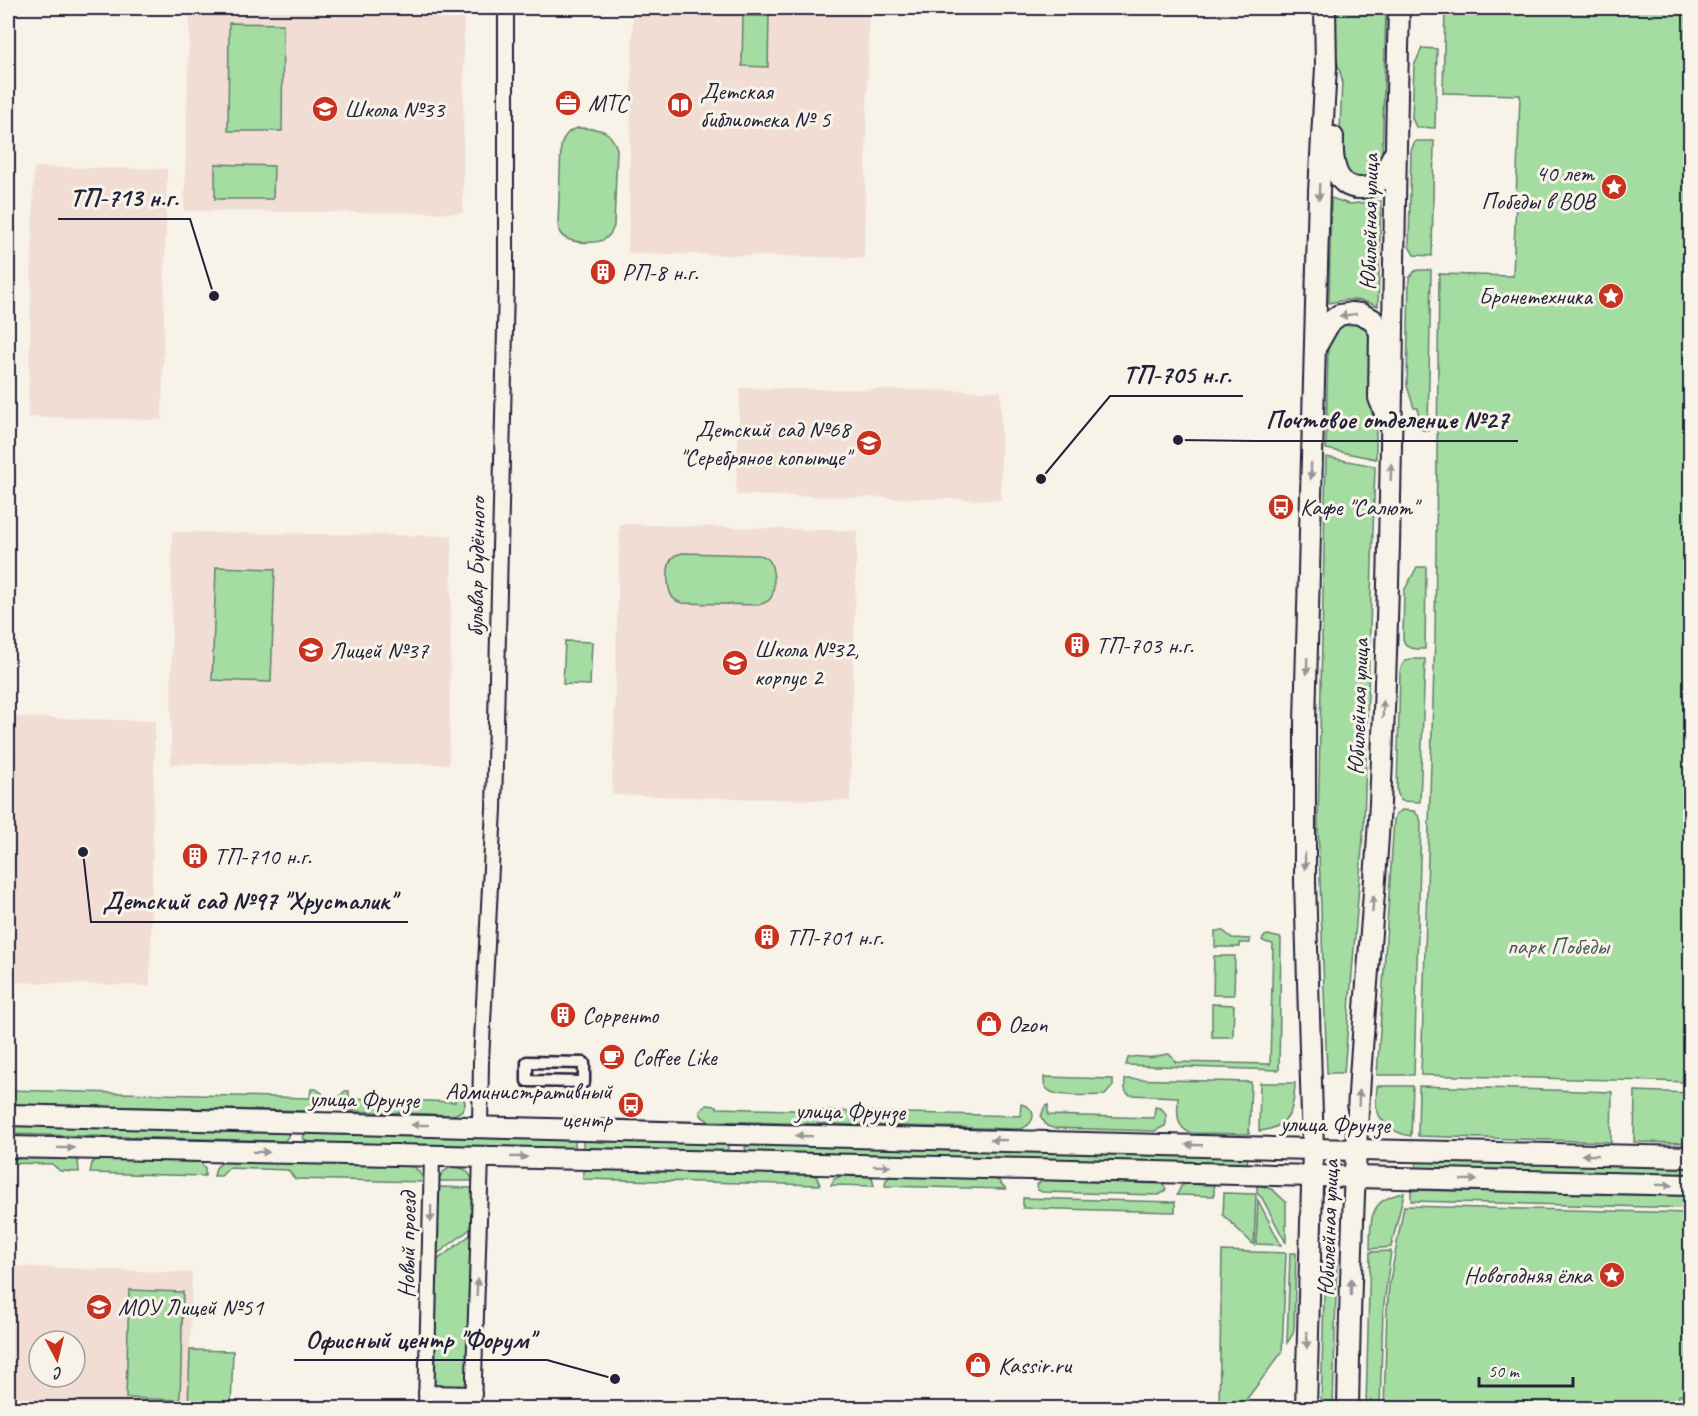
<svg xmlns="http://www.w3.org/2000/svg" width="1698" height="1416" font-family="Caveat,sans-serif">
	<rect width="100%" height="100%" fill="#f7f3e8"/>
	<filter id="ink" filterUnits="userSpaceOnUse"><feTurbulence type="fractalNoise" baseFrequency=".0167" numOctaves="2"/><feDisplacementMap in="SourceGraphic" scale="12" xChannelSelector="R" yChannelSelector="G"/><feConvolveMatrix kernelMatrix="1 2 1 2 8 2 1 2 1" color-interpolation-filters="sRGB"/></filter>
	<g filter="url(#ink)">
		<g fill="#f1ddd4" fill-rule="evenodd">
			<path d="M190,8H464L463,213L184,211Z"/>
			<path d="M633,8H869L864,258L628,253Z"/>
			<path d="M34,167L167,169L162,420L28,417Z"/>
			<path d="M740,388L1001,391V500L736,495Z"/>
			<path d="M620,524L857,531L850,801L612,795Z"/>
			<path d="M172,532L452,536L449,764H171Z"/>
			<path d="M16,717L155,721L150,986L12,982Z"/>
			<path d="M8,1266L192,1273L190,1349L233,1351L231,1408H8ZM39,1341H75V1377H39Z"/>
		</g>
		<g fill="#a4dca1" stroke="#637f6e" stroke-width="1.5">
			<path d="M1336,8H1386L1382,163L1379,172L1354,183L1339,158L1342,79L1335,55Z"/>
			<path d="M1445,8H1690V1082L1421,1075L1435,637L1439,274L1513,276L1520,95L1443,93Z"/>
			<path d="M743,16H769L768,67L742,66Z"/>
			<path d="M229,23L283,24L282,131H228Z"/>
			<path d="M1422,48L1437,49L1435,128L1416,127L1412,118L1414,66Z"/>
			<path d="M578,128C597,129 610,127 617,149L614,226C612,231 611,235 606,238C597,245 567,244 560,233C559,232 558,225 558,223L561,146C564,136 567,131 578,128Z"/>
			<path d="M1417,141H1434L1432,256L1414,255L1409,246L1411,151L1414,143Z"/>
			<path d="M215,164L274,166L273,199H215Z"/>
			<path d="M1331,198L1349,204L1381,201L1378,306C1360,299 1349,298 1329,303Z"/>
			<path d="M1419,270H1431L1428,430H1422V418L1418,417V408H1414L1407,386L1409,278L1415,271Z"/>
			<path d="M1348,321L1365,325L1369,329L1373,342L1371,409L1376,427V459L1326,449L1328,340L1333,329Z"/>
			<path d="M1326,457L1375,466L1364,823L1344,1073H1327L1318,825Z"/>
			<path d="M683,553L758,555C760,555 765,557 767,558C775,564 776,592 770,599C767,603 761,604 757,605L682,603C678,602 676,601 673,598C667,591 666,568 671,560C673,555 678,554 683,553Z"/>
			<path d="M216,567L275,569L271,682L212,680Z"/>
			<path d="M1417,567H1426L1425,649C1415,649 1406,650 1403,639L1404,591Z"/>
			<path d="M565,641L592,642L590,685L563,684Z"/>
			<path d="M1410,659H1425L1420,802L1402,801L1400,799L1397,791L1400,672C1402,665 1403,661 1410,659Z"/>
			<path d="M1402,810L1414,811L1420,818L1421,823L1414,1075H1377L1394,820L1396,814Z"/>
			<path d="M1215,931H1223L1232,938L1250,939V943H1240V947H1215Z"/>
			<path d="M1268,935L1281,938L1279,1070L1126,1065L1128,1058C1137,1054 1145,1059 1154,1057C1159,1056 1163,1054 1169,1054L1173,1057L1175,1062L1270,1064L1273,944L1265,942L1262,940L1265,936Z"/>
			<path d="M1214,956H1235L1234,995H1213Z"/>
			<path d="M1212,1004L1234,1005L1233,1037H1212Z"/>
			<path d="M1044,1077L1113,1079V1086L1105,1095C1093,1095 1057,1098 1048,1090C1044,1087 1044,1083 1044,1077Z"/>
			<path d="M1125,1079L1251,1082L1249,1134L1191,1133C1174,1127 1178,1111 1178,1097L1130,1095C1123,1092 1125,1085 1125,1079Z"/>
			<path d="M1260,1083H1295C1294,1110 1290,1128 1259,1131Z"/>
			<path d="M1377,1086H1413L1411,1136C1397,1134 1381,1125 1377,1110C1375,1103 1377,1093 1377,1086Z"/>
			<path d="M1419,1086L1612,1092L1611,1142L1418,1136Z"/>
			<path d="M311,1089H316L322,1093L323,1098L320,1107L310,1111L8,1104V1090L310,1098Z"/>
			<path d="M345,1091H349V1098L455,1102V1094C471,1099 466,1112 452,1115L349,1111C338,1108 335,1098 345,1091Z"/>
			<path d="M1635,1091L1690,1093V1143L1634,1142Z"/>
			<path d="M1021,1104C1038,1108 1036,1124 1021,1129L709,1121C704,1118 700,1117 700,1111L707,1105L717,1106V1108L1020,1116Z"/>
			<path d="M1048,1105V1115L1154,1118L1155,1107C1166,1108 1168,1117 1165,1126L1155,1131L1053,1128L1047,1126L1041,1117L1044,1108Z"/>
			<path d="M8,1123L287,1132L289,1135L285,1141H280L8,1134Z"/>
			<path d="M309,1131L575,1138V1149L308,1142L303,1139L304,1135Z"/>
			<path d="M583,1138L727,1143L729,1147L725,1152H721L583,1149Z"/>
			<path d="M750,1142L1248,1154L1247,1165L750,1153L747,1152L745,1148Z"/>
			<path d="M8,1155L73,1157L78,1161L79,1172L60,1171L52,1164L8,1163Z"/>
			<path d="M100,1157L199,1160L205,1168V1176L90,1173L92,1163Z"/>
			<path d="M1416,1157L1690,1164V1175L1416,1168Z"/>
			<path d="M223,1161L404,1164C415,1166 421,1171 424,1182L295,1179L288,1170L229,1168L221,1176H214L216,1168Z"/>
			<path d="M451,1167C463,1166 469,1171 473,1181H437L443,1172Z"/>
			<path d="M583,1169L811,1174L817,1177L820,1185L583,1179Z"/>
			<path d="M841,1176L872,1177L874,1186L831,1185L834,1179Z"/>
			<path d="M891,1176L991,1178L999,1181L1006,1189L885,1186L886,1180Z"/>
			<path d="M1042,1180L1163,1184L1166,1189L1164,1192L1159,1195L1042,1192L1038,1190L1037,1185Z"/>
			<path d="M1185,1184L1214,1185V1196L1177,1195L1181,1186Z"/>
			<path d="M1260,1185L1273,1190L1286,1202V1243L1262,1198L1257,1193V1187Z"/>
			<path d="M437,1187L473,1188V1227L436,1255Z"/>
			<path d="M1411,1190L1690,1196V1208L1411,1201Z"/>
			<path d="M1224,1193L1256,1194L1254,1245L1223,1215Z"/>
			<path d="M1404,1193L1391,1247L1370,1249C1371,1219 1368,1199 1404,1193Z"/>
			<path d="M1023,1198L1175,1202V1212L1023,1208Z"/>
			<path d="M1258,1200L1281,1245L1256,1244Z"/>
			<path d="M1404,1206L1690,1213V1396L1679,1395L1678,1408H1541L1540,1407L1413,1404V1408H1384L1387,1309L1389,1286Z"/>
			<path d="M473,1233L469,1381L463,1386L438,1387L433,1384L436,1261Z"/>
			<path d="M1222,1251L1286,1253L1282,1352L1240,1408H1219Z"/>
			<path d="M1391,1251L1383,1311L1380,1408H1366L1370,1252Z"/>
			<path d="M1290,1253H1296L1294,1328L1293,1334L1287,1343Z"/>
			<path d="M1325,1258H1337L1333,1408H1321Z"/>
			<path d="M129,1290L183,1292L180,1400L126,1398Z"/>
			<path d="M190,1350L233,1351L231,1408H188Z"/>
		</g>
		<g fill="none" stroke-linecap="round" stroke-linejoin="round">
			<g stroke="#22223b" stroke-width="15">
				<path id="pedestrian" d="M527,1062L584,1063V1082L527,1081Z"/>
			</g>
			<g stroke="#22223b" stroke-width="18">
				<g id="minor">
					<path d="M480,1127L481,1061L494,809L506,286V8"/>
					<path d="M426,1393L474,1394"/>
					<path d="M426,1408L432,1156"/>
					<path d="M473,1408L481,1157"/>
				</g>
			</g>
			<g stroke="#22223b" stroke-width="24">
				<g id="secondary">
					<path d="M1333,137C1332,157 1333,189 1361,188C1369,188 1376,184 1382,178C1386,173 1389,164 1392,157"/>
					<path d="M1317,345L1330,322L1339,315L1351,313L1361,314L1372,319L1380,332L1379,398L1389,423"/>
					<path d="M8,1115L1313,1149L1690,1157"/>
					<path d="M8,1147L735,1162L1690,1185"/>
					<path d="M1306,1408L1313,1149L1305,881V723L1319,191L1326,67L1325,8"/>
					<path d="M1348,1408C1350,1298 1353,1188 1360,1078C1366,986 1375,895 1380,803C1393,538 1392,273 1399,8"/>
				</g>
			</g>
			<use href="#pedestrian" stroke="#f7f3e8" stroke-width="10"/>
			<use href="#minor" stroke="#f7f3e8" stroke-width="14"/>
			<use href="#secondary" stroke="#f7f3e8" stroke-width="20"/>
		</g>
		<defs><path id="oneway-solid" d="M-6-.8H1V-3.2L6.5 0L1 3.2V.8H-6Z" transform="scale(1.5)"/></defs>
		<g fill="#97959a">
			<use href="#oneway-solid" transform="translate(1319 192) rotate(92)"/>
			<use href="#oneway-solid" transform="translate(1348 315) rotate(173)"/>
			<use href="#oneway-solid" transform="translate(1311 471) rotate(91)"/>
			<use href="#oneway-solid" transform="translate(1391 472) rotate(-88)"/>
			<use href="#oneway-solid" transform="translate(1307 666) rotate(91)"/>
			<use href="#oneway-solid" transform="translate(1383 709) rotate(-88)"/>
			<use href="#oneway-solid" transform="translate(1305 861) rotate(90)"/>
			<use href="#oneway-solid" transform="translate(1373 904) rotate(-86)"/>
			<use href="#oneway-solid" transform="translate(1359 1098) rotate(-87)"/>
			<use href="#oneway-solid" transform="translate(420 1125) rotate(-179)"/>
			<use href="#oneway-solid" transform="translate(804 1136) rotate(-179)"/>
			<use href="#oneway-solid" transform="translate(999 1140) rotate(-179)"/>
			<use href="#oneway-solid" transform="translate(1194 1145) rotate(-178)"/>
			<use href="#oneway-solid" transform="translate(66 1148) rotate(1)"/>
			<use href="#oneway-solid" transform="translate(261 1152) rotate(1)"/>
			<use href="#oneway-solid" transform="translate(1590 1155) rotate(-179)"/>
			<use href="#oneway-solid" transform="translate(519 1157) rotate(1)"/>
			<use href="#oneway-solid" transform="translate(882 1166) rotate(1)"/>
			<use href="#oneway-solid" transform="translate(1469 1180) rotate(1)"/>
			<use href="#oneway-solid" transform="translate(1664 1185) rotate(1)"/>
			<use href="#oneway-solid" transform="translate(431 1214) rotate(91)"/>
			<use href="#oneway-solid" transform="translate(477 1287) rotate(-88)"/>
			<use href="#oneway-solid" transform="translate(1351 1287) rotate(-89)"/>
			<use href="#oneway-solid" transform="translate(1307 1340) rotate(91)"/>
		</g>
	</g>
	<defs>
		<g id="office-disc" transform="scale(1.35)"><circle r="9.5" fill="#c8321e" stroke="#f7f3e8"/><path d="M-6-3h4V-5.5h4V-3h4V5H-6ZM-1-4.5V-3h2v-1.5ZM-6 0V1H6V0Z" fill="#fff"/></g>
		<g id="library-disc" transform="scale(1.35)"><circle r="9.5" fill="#c8321e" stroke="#f7f3e8"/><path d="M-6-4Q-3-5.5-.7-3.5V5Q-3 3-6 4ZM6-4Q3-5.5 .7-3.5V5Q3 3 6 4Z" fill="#fff"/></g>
		<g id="school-disc" transform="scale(1.35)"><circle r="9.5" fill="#c8321e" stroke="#f7f3e8"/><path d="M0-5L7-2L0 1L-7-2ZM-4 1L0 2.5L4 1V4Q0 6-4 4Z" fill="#fff"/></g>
		<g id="sight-disc" transform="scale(1.35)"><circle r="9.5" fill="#c8321e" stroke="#f7f3e8"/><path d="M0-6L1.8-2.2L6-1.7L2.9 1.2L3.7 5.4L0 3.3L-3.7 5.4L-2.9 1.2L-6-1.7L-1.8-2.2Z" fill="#fff"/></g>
		<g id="building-disc" transform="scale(1.35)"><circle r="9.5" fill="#c8321e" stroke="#f7f3e8"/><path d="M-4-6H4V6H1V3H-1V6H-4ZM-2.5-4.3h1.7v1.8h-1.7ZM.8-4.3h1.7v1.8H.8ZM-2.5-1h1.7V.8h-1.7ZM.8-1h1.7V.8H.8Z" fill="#fff"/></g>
		<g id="bus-disc" transform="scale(1.35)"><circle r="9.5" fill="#c8321e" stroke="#f7f3e8"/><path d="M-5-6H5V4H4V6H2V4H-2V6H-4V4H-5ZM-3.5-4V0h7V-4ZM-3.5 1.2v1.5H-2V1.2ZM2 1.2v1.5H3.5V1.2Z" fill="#fff"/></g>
		<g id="shop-disc" transform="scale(1.35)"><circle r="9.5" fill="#c8321e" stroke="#f7f3e8"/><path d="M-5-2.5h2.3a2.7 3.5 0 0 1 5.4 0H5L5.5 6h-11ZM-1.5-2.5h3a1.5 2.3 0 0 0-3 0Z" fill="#fff"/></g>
		<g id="cafe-disc" transform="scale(1.35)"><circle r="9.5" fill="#c8321e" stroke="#f7f3e8"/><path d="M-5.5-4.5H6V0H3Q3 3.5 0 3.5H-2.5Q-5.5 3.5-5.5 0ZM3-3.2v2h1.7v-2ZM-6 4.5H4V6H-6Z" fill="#fff"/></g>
	</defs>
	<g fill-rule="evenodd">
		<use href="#office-disc" x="568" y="103"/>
		<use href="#library-disc" x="680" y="105"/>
		<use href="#school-disc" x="325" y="109"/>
		<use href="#sight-disc" x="1614" y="187"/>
		<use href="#building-disc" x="603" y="272"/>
		<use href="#sight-disc" x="1611" y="296"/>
		<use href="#school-disc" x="869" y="443"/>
		<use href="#bus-disc" x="1281" y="507"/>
		<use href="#building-disc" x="1077" y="645"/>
		<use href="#school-disc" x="311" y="650"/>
		<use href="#school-disc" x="735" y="663"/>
		<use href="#building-disc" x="195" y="856"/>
		<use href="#building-disc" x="767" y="937"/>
		<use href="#building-disc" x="563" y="1015"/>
		<use href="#shop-disc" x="989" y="1024"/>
		<use href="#cafe-disc" x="612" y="1057"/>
		<use href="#bus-disc" x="631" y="1105"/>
		<use href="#sight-disc" x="1612" y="1275"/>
		<use href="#school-disc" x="99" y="1307"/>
		<use href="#shop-disc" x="978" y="1365"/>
	</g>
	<g text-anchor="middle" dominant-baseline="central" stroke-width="6" stroke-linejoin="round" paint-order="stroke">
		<g font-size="24" fill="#22223b" stroke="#f7f3e8" text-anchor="start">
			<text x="700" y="91">Детская<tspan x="700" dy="28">библиотека № 5</tspan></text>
			<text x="588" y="103">МТС</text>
			<text x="344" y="109">Школа №33</text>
			<text x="1594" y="173" text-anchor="end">40 лет<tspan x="1594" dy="28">Победы в ВОВ</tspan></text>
			<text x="622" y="272">РП-8 н.г.</text>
			<text x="1592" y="296" text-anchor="end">Бронетехника</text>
			<text x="850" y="429" text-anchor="end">Детский сад №68<tspan x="850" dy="28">"Серебряное копытце"</tspan></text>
			<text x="1300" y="507">Кафе "Салют"</text>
			<text x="1096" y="645">ТП-703 н.г.</text>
			<text x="754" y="649">Школа №32,<tspan x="754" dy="28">корпус 2</tspan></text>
			<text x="330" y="650">Лицей №37</text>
			<text x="214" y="856">ТП-710 н.г.</text>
			<text x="786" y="937">ТП-701 н.г.</text>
			<text x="582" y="1015">Сорренто</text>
			<text x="1008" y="1024">Ozon</text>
			<text x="632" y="1057">Coffee Like</text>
			<text x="612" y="1091" text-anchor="end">Административный<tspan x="612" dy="28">центр</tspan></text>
			<text x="1592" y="1275" text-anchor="end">Новогодняя ёлка</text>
			<text x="118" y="1307">МОУ Лицей №51</text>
			<text x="998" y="1365">Kassir.ru</text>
		</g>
		<g font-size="24" fill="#22223b" stroke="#f7f3e8">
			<text transform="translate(1369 222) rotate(-89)">Юбилейная улица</text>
			<text transform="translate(476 567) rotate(-89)">бульвар Будённого</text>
			<text transform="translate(1358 707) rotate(-88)">Юбилейная улица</text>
			<text transform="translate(364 1099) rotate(1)">улица Фрунзе</text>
			<text transform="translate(850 1111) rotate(1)">улица Фрунзе</text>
			<text transform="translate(1335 1124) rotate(1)">улица Фрунзе</text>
			<text transform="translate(1328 1228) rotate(-88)">Юбилейная улица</text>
			<text transform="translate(407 1245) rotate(-89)">Новый проезд</text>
		</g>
		<g font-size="24" fill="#495a5a" stroke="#f7f3e8">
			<text x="1558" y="946">парк Победы</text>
		</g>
	</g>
	<path fill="none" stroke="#22223b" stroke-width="2" d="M214 296L190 219H58M1041 479L1110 396H1243M1178 440L1256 441H1518M83 852L91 922H408M615 1379L547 1360H294"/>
	<g fill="#22223b" stroke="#f7f3e8" stroke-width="2">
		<circle cx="214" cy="296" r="6"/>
		<circle cx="1041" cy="479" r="6"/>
		<circle cx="1178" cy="440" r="6"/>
		<circle cx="83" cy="852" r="6"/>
		<circle cx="615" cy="1379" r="6"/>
	</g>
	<g font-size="26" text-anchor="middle" font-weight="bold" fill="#22223b" stroke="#f7f3e8" stroke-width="6" stroke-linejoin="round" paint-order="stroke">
		<text x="124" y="206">ТП-713 н.г.</text>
		<text x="1177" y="383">ТП-705 н.г.</text>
		<text x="1387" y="428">Почтовое отделение №27</text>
		<text x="249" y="909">Детский сад №97 "Хрусталик"</text>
		<text x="420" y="1348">Офисный центр "Форум"</text>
	</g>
	<rect width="1698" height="1416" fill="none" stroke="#f7f3e8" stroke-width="30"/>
	<rect x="15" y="15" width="1668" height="1386" fill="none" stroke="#22223b" stroke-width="2" filter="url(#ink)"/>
	<g transform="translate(57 1359) rotate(173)"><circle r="28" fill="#f7f3e8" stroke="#a29fa3" stroke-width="1.5"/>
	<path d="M0-4.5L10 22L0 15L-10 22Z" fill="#c8321e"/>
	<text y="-9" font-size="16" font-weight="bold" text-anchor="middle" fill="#22223b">С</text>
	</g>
	<path d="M1479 1377v9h94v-9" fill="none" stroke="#22223b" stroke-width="3"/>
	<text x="1488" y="1377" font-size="18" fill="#22223b" stroke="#f7f3e8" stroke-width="4.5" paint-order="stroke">50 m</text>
</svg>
